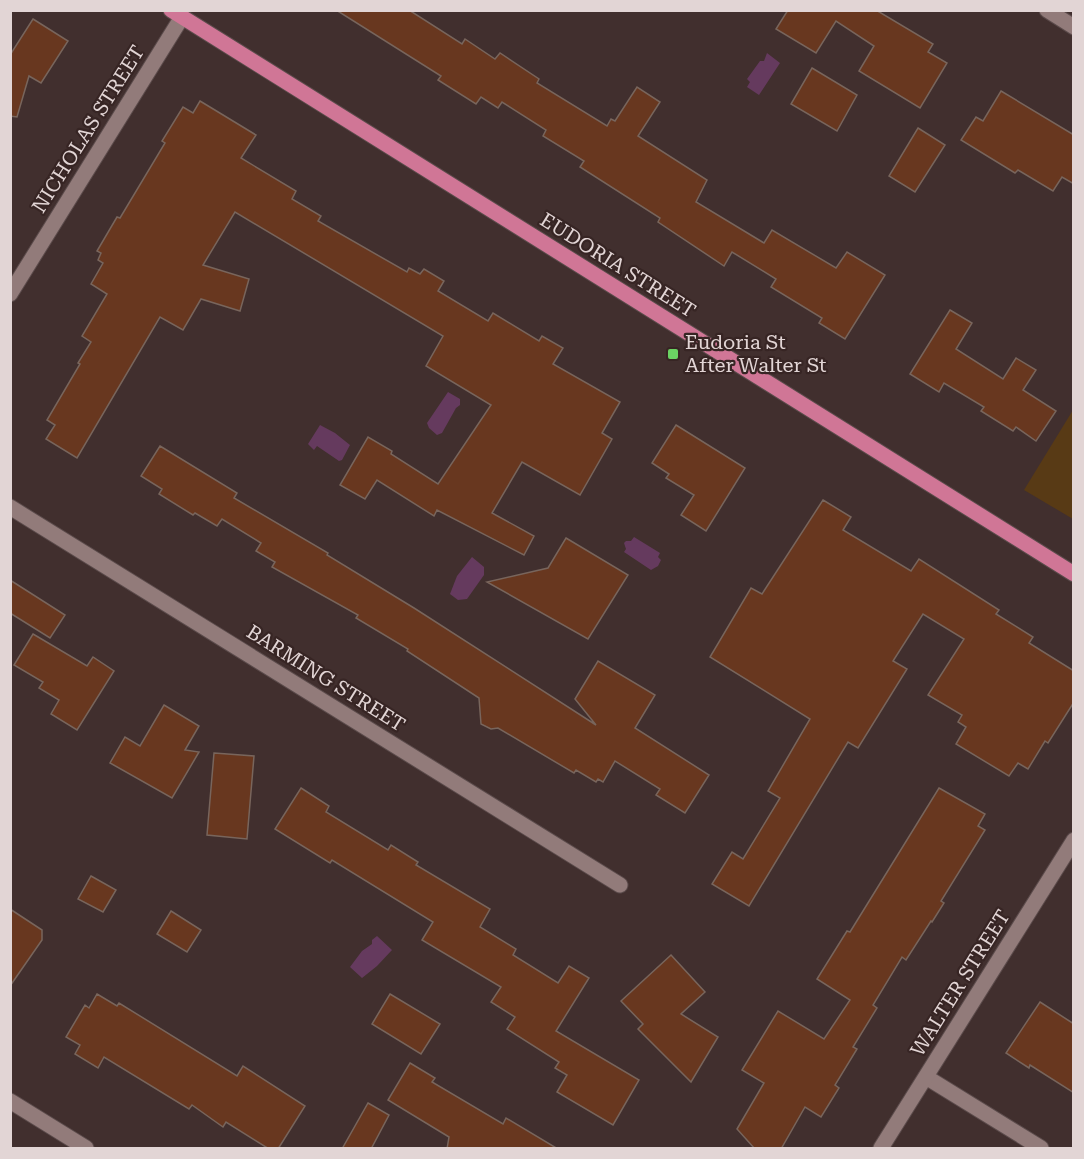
<svg xmlns="http://www.w3.org/2000/svg" width="1084" height="1159" font-family="'Roboto Serif',serif">
	<rect width="100%" height="100%" fill="#412f2e"/>
	<path fill="#583a15" d="M1073,410V519L1024,490Z"/>
	<g fill="#653a5e">
		<path d="M767,53L780,63L759,95L747,87L750,82L747,79L760,61H764Z"/>
		<path d="M448,392L460,399V405L456,408L442,433L437,435L429,428L427,423Z"/>
		<path d="M320,425L335,433L350,445L342,460L339,461L317,446L314,450L308,444Z"/>
		<path d="M634,537L660,553L658,557L661,560L658,566L651,570L624,552L626,549L624,543L626,541H631Z"/>
		<path d="M472,557L484,567V575L467,599L458,600L450,594L457,576Z"/>
		<path d="M377,936L392,950L377,966L362,978L350,967L362,951L372,944V940Z"/>
	</g>
	<g fill="#68371f" stroke="#78655c" stroke-width="1.5">
		<path d="M336,10H409L462,44L465,39L495,59L500,53L539,79L537,83L607,126L611,119L615,121L637,87L660,102L638,136L707,180L696,202L764,243L772,230L836,268L847,252L885,275L845,339L819,323L822,318L771,287L776,279L732,252L724,266L658,222L660,218L580,167L584,161L543,136L546,130L502,102L498,108L481,97L476,104L438,80L441,76Z"/>
		<path d="M788,10H876L933,44L928,52L947,63L920,108L859,71L874,46L836,21L816,53L776,29Z"/>
		<path d="M33,19L68,41L41,83L29,76L17,117L10,116V55Z"/>
		<path d="M812,68L857,95L837,131L791,104Z"/>
		<path d="M1001,91L1074,135V184L1062,177L1053,191L1018,170L1015,173L961,140L976,117L983,121Z"/>
		<path d="M200,101L256,135L241,158L296,191L292,199L321,216L318,221L407,272L409,268L420,274L424,269L444,281L438,291L488,321L493,313L539,341L542,336L563,348L553,364L620,402L602,433L612,439L580,495L522,462L492,513L534,536L524,555L437,510L434,516L377,480L365,499L340,485L368,437L392,451L391,454L438,484L491,405L426,366L443,336L235,212L203,265L249,279L240,311L201,299L183,330L160,317L77,458L46,439L55,425L47,420L80,364L78,363L91,342L82,336L107,294L91,284L103,263L98,260L101,253L97,251L117,217L120,218L165,143L162,141L183,107L193,113Z"/>
		<path d="M918,128L945,145L915,192L889,176Z"/>
		<path d="M950,310L972,323L956,349L1003,379L1016,358L1036,370L1023,390L1056,411L1036,441L1016,427L1013,431L981,411L984,407L944,383L939,392L910,374Z"/>
		<path d="M676,425L745,468L706,531L681,515L694,495L666,478L669,474L652,463Z"/>
		<path d="M160,446L237,493L234,498L328,553L327,555L414,608L596,725L575,699L598,661L655,695L635,728L709,775L685,813L656,795L660,789L615,761L603,782L598,779L596,782L576,770L574,773L498,728L491,729L481,724L479,698L407,651L408,649L356,618L358,615L272,567L275,562L256,551L261,543L222,519L217,526L195,513L193,515L159,494L162,489L141,476Z"/>
		<path d="M823,500L851,517L843,530L911,571L919,559L999,610L996,614L1033,637L1029,643L1074,671V702L1048,743L1045,741L1028,769L1018,763L1009,776L956,744L966,727L958,722L962,715L928,695L964,639L923,614L893,661L907,669L858,748L848,742L749,906L712,884L732,852L743,859L780,798L768,791L810,719L710,657L751,588L762,594Z"/>
		<path d="M566,538L628,575L588,639L487,582L548,568Z"/>
		<path d="M10,580L65,615L50,638L10,613Z"/>
		<path d="M33,634L87,666L93,657L114,671L77,730L51,714L59,700L39,688L43,682L14,665Z"/>
		<path d="M164,705L199,726L185,750L199,752L172,798L110,763L125,737L140,746Z"/>
		<path d="M214,753L254,756L247,839L207,835Z"/>
		<path d="M301,788L329,806L326,812L388,850L391,845L418,862L416,865L490,909L480,927L516,949L513,955L558,983L569,966L589,978L556,1031L639,1080L613,1125L557,1092L567,1075L555,1068L559,1062L507,1029L515,1017L491,1002L501,987L422,940L433,922L332,860L330,863L275,829Z"/>
		<path d="M939,788L985,814L978,826L985,830L941,901L944,903L932,922L931,921L906,960L902,957L873,1005L877,1008L853,1047L857,1049L835,1085L839,1088L821,1117L805,1107L781,1149H755L737,1129L764,1083L742,1070L778,1011L824,1039L850,1000L817,979L847,931L850,932Z"/>
		<path d="M91,876L116,890L103,912L78,899Z"/>
		<path d="M10,909L42,930V940L10,986Z"/>
		<path d="M171,911L201,930L187,952L157,934Z"/>
		<path d="M671,955L705,992L681,1014L718,1037L691,1082L638,1029L643,1024L621,1001Z"/>
		<path d="M97,994L117,1006L119,1003L237,1076L243,1066L305,1106L278,1149H269L226,1122L223,1127L192,1105L189,1109L104,1057L98,1068L75,1054L80,1045L66,1037L85,1005L89,1008Z"/>
		<path d="M390,994L440,1024L421,1054L372,1024Z"/>
		<path d="M1040,1002L1074,1024V1093L1030,1065L1029,1068L1006,1053Z"/>
		<path d="M410,1063L435,1078L432,1082L503,1124L506,1118L558,1149H447L449,1137L388,1100Z"/>
		<path d="M368,1103L389,1115L371,1149H342Z"/>
	</g>
	<g fill="none" stroke-linecap="round" stroke-linejoin="round">
		<g stroke="#5b4b4b" stroke-width="17">
			<g id="minor">
				<path d="M1047,10L1074,27"/>
				<path d="M10,294L182,17"/>
				<path d="M10,507L620,885"/>
				<path d="M926,1077L1041,1148"/>
				<path d="M10,1101L86,1148"/>
				<path d="M881,1148L1074,840"/>
			</g>
		</g>
		<g stroke="#5b4b4b" stroke-width="17">
			<path id="major" d="M171,10L1074,574"/>
		</g>
		<use href="#minor" stroke="#927b7a" stroke-width="15"/>
		<use href="#major" stroke="#d07696" stroke-width="15"/>
	</g>
	<rect fill="#6bd363" stroke="#372524" stroke-width="2" x="667" y="348" width="12" height="12" rx="3"/>
	<g text-anchor="middle" dominant-baseline="central" stroke-width="4.5" stroke-linejoin="round" paint-order="stroke">
		<g font-size="20" fill="#e2d5d5" stroke="#372524">
			<text transform="translate(88 129) rotate(-58)">NICHOLAS STREET</text>
			<text transform="translate(618 265) rotate(32)">EUDORIA STREET</text>
			<text transform="translate(326 678) rotate(32)">BARMING STREET</text>
			<text transform="translate(960 983) rotate(-58)">WALTER STREET</text>
		</g>
		<g font-size="20" fill="#e2d5d5" stroke="#372524" text-anchor="start">
			<text x="685" y="342">Eudoria St<tspan x="685" dy="23">After Walter St</tspan></text>
		</g>
	</g>
	<rect width="1084" height="1159" fill="none" stroke="#e2d5d5" stroke-width="24"/>
</svg>
